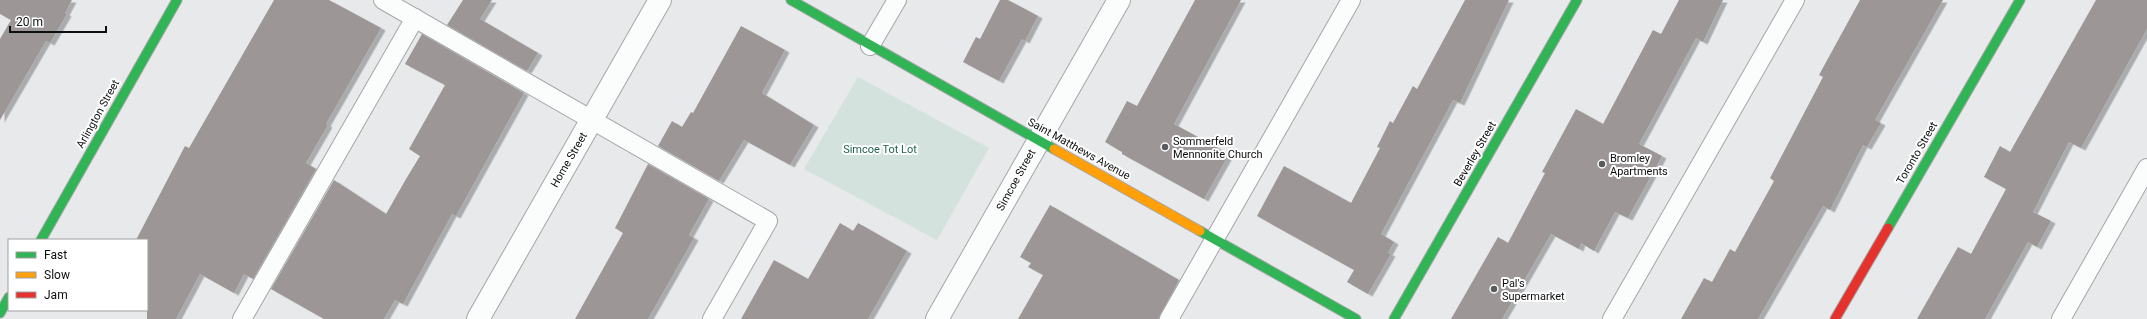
<svg xmlns="http://www.w3.org/2000/svg" width="2147" height="319" font-family="Roboto,sans-serif">
	<defs>
		<filter id="shadow"><feDropShadow dx="4.5" dy="2.5" stdDeviation="0" flood-color="#0004"/></filter>
	</defs>
	<rect width="100%" height="100%" fill="#e7e9ea"/>
	<path fill="#d3e2dc" d="M858,77L989,148L937,240L804,169Z"/>
	<g fill="#9d9696" filter="url(#shadow)">
		<path d="M0,0H72L65,13L67,14L50,43L46,41L0,120V39L11,20L0,14Z"/>
		<path d="M274,0H329L381,28L326,124L328,125L306,163L316,169L253,279L244,274L234,293L200,274L176,319H147V240H136L185,146L189,148Z"/>
		<path d="M463,0H492L480,19L538,53L527,71L447,25Z"/>
		<path d="M1000,0H1008L1038,16L1025,41L1022,39L999,81L963,62L976,37L980,39Z"/>
		<path d="M1195,0H1241L1174,124L1229,154L1204,199L1122,154V152L1105,142L1127,101L1137,106Z"/>
		<path d="M1465,0H1509L1460,103L1453,100L1381,234L1394,242L1388,253L1391,254L1368,294L1347,282L1354,270L1257,216L1284,166L1351,203L1380,148L1377,147L1390,121L1393,123L1413,86L1417,89Z"/>
		<path d="M1679,0H1723L1703,42L1696,38L1639,144L1662,156L1628,218L1615,212L1594,251L1581,243L1579,249L1551,234L1502,319H1451L1498,237L1508,243L1545,173L1542,172L1576,109L1603,124L1653,30L1661,34Z"/>
		<path d="M1860,0H1943L1875,120L1881,123L1867,147L1863,145L1830,210L1823,206L1758,319H1681L1704,278L1712,282L1730,249L1735,252L1774,181L1770,178L1823,77L1819,75Z"/>
		<path d="M2096,0H2147V29L2081,148L2069,142L2033,212L2051,221L2037,247L2028,242L1985,319H1917L1958,247L1971,254L2006,189L1984,177L2000,146L2010,152Z"/>
		<path d="M741,26L785,50L762,93L814,125L790,165L744,140L719,181L658,146L672,121L682,127L691,112L693,113Z"/>
		<path d="M422,34L524,93L456,216L452,214L403,304L395,300L384,319H324L271,289L334,180L386,214L406,179L420,156L409,149L445,85L405,64Z"/>
		<path d="M648,164L709,199L689,235L694,238L648,319H575L623,233L615,228Z"/>
		<path d="M1050,205L1179,280L1158,319H1018L1043,275L1028,267L1031,263L1020,257Z"/>
		<path d="M840,223L853,231L858,223L907,251L868,319H741L774,260L808,279Z"/>
	</g>
	<g fill="none" stroke-linecap="round" stroke-linejoin="round">
		<g stroke="#a5a6a7" stroke-width="20">
			<g id="lane">
				<path d="M383,0L768,221L712,319"/>
				<path d="M870,46L897,0"/>
				<path d="M242,319L415,18"/>
				<path d="M1169,319L1351,0"/>
				<path d="M1612,319L1795,0"/>
				<path d="M2061,319L2147,168"/>
			</g>
		</g>
		<g stroke="#a5a6a7" stroke-width="24">
			<g id="street">
				<path d="M478,319L660,0"/>
				<path d="M937,319L1119,0"/>
			</g>
		</g>
		<g stroke="#a5a6a7" stroke-width="11">
			<g id="fast">
				<path d="M791,0L1054,149"/>
				<path d="M1888,228L2020,0"/>
				<path d="M1200,231L1356,319"/>
				<path d="M41,240L177,0"/>
				<path d="M0,313L9,297"/>
				<path d="M1394,319L1577,0"/>
			</g>
		</g>
		<g stroke="#a5a6a7" stroke-width="11">
			<path id="slow" d="M1054,149L1200,231"/>
		</g>
		<g stroke="#a5a6a7" stroke-width="11">
			<path id="jam" d="M1835,319L1888,228"/>
		</g>
		<use href="#lane" stroke="#fbfcfc" stroke-width="18"/>
		<use href="#street" stroke="#fbfcfc" stroke-width="22"/>
		<use href="#fast" stroke="#30b455" stroke-width="9"/>
		<use href="#slow" stroke="#ff9f0a" stroke-width="9"/>
		<use href="#jam" stroke="#e5322d" stroke-width="9"/>
	</g>
	<g fill="#595b5c" stroke="#fff" stroke-width="1.5">
		<circle cx="1165" cy="147" r="4"/>
		<circle cx="1602" cy="164" r="4"/>
		<circle cx="1494" cy="289" r="4"/>
	</g>
	<g text-anchor="middle" dominant-baseline="central" stroke-width="4" stroke-linejoin="round" paint-order="stroke">
		<g font-size="11" fill="#0d0e0f" stroke="#fff">
			<text transform="translate(98 114) rotate(-61)">Arlington Street</text>
			<text transform="translate(1079 149) rotate(29)">Saint Matthews Avenue</text>
			<text transform="translate(1917 153) rotate(-60)">Toronto Street</text>
			<text transform="translate(1475 154) rotate(-60)">Beverley Street</text>
			<text transform="translate(569 160) rotate(-60)">Home Street</text>
			<text transform="translate(1016 180) rotate(-61)">Simcoe Street</text>
		</g>
		<g font-size="11" fill="#0d0e0f" stroke="#fff" text-anchor="start">
			<text x="1173" y="141">Sommerfeld<tspan x="1173" dy="13">Mennonite Church</tspan></text>
			<text x="1610" y="158">Bromley<tspan x="1610" dy="13">Apartments</tspan></text>
			<text x="1502" y="283">Pal's<tspan x="1502" dy="13">Supermarket</tspan></text>
		</g>
		<g font-size="11" fill="#1f654a" stroke="#fff">
			<text x="880" y="149">Simcoe Tot Lot</text>
		</g>
	</g>
	<rect x="8" y="239" width="140" height="72" fill="#ffffff" stroke="#9e9f9f"/>
	<rect x="16" y="252" width="20" height="6" fill="#30b455" stroke="#9e9f9f"/>
	<text x="44" y="259" font-size="12" fill="#0d0e0f">Fast</text>
	<rect x="16" y="272" width="20" height="6" fill="#ff9f0a" stroke="#9e9f9f"/>
	<text x="44" y="279" font-size="12" fill="#0d0e0f">Slow</text>
	<rect x="16" y="292" width="20" height="6" fill="#e5322d" stroke="#9e9f9f"/>
	<text x="44" y="299" font-size="12" fill="#0d0e0f">Jam</text>
	<path d="M10 26v6h96v-6" fill="none" stroke="#0d0e0f" stroke-width="2"/>
	<text x="16" y="26" font-size="12" fill="#0d0e0f" stroke="#ffffff" stroke-width="3" paint-order="stroke">20 m</text>
</svg>
